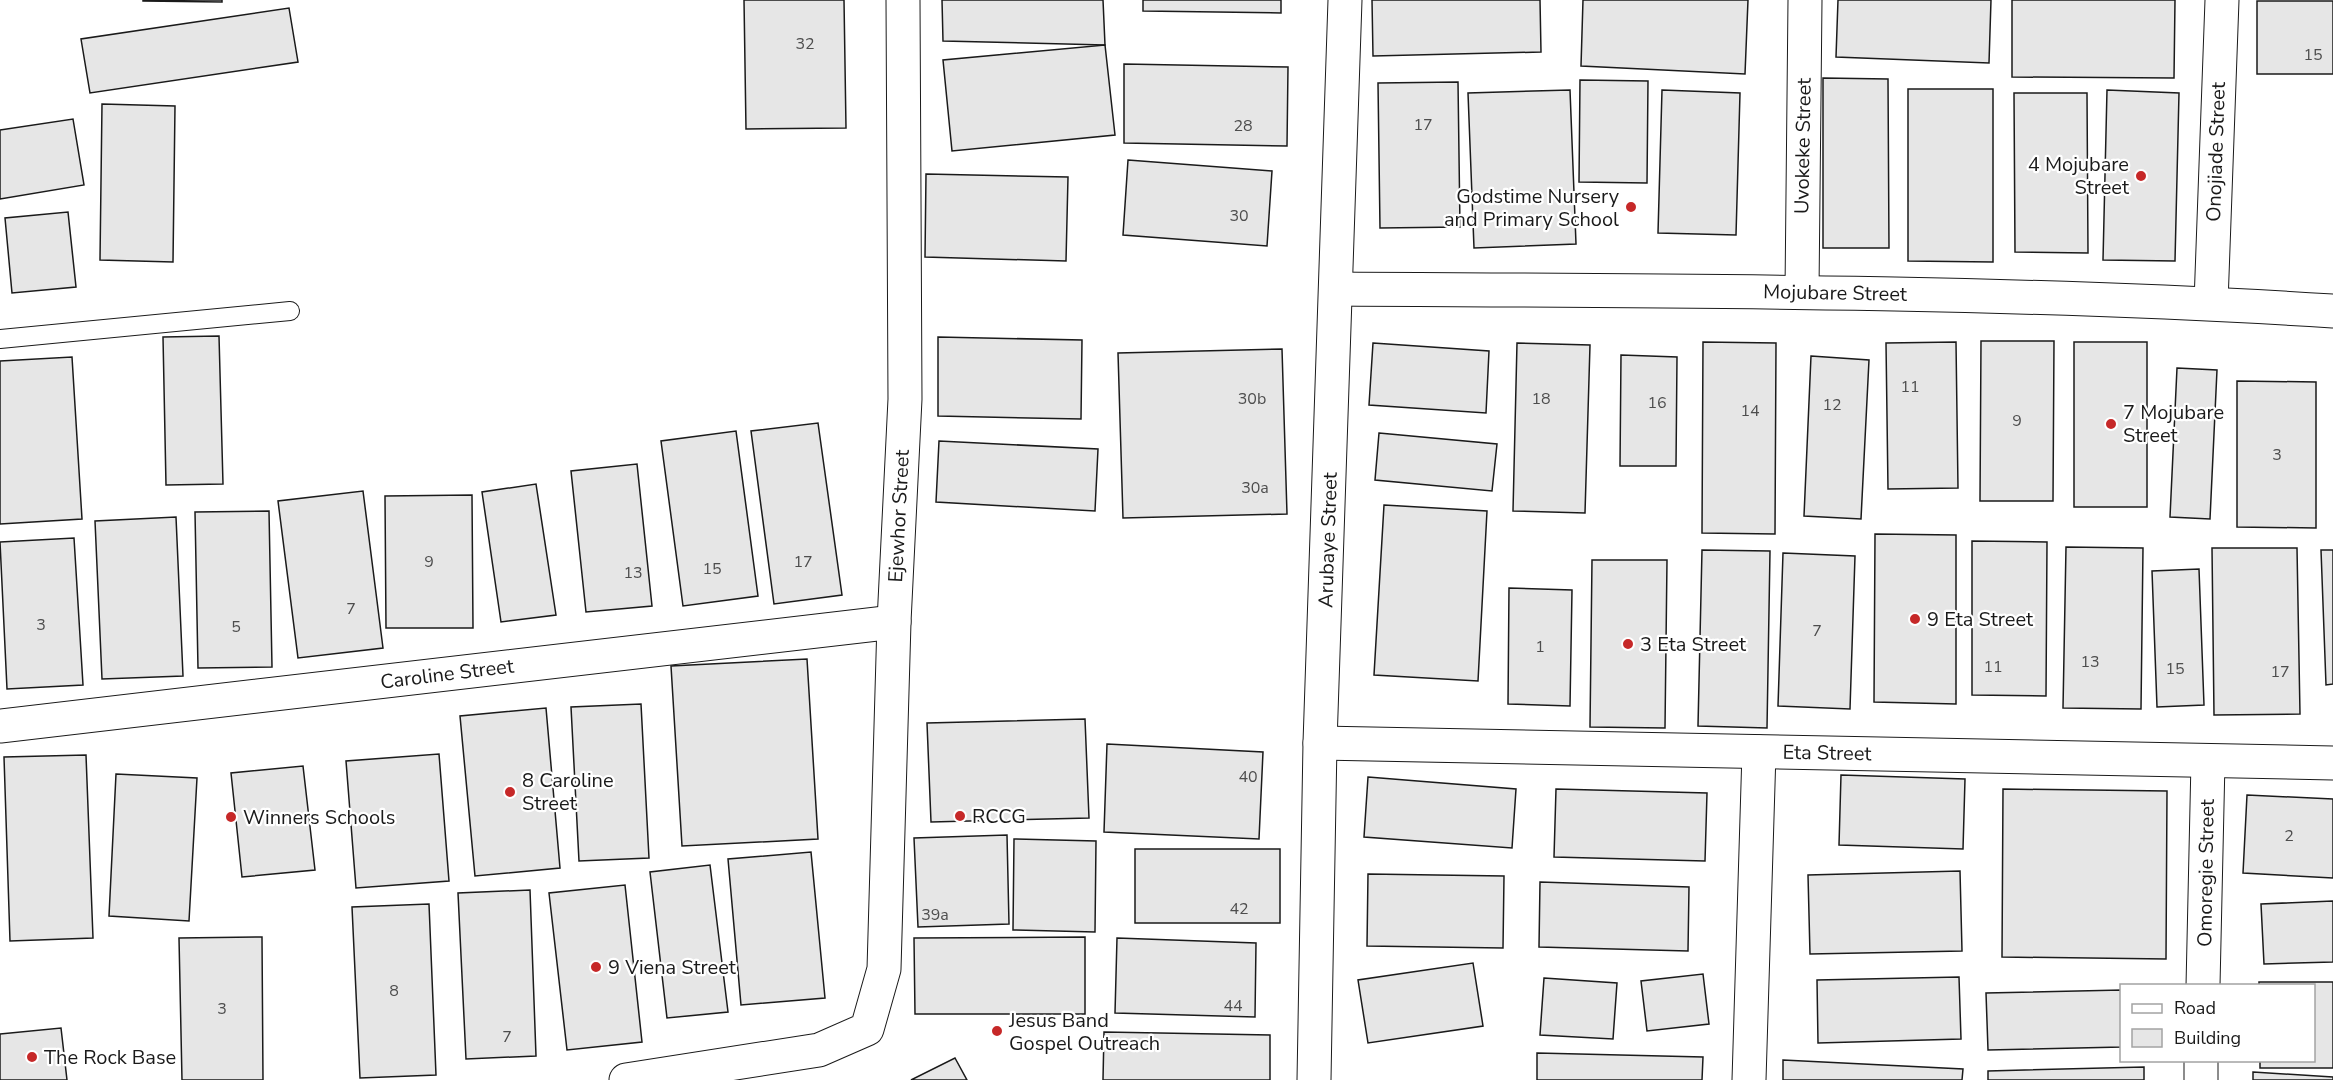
<svg xmlns="http://www.w3.org/2000/svg" width="2333" height="1080" font-family="'Nunito Sans',sans-serif">
	<rect width="100%" height="100%" fill="#fff"/>
	<g fill="#e6e6e6" stroke="#1a1a1a" stroke-width="1.5">
		<path d="M143,0H222V2L143,1Z"/>
		<path d="M744,0H844L846,128L746,129Z"/>
		<path d="M942,0H1103L1105,45L943,41Z"/>
		<path d="M1143,0H1281V13L1143,11Z"/>
		<path d="M1372,0H1540L1541,52L1373,56Z"/>
		<path d="M1583,0H1748L1745,74L1581,66Z"/>
		<path d="M1838,0H1991L1989,63L1836,57Z"/>
		<path d="M2012,0H2175L2174,78L2012,77Z"/>
		<rect x="2257" y="1" width="76" height="73"/>
		<path d="M289,8L298,62L90,93L81,39Z"/>
		<path d="M1105,45L1115,135L952,151L943,60Z"/>
		<path d="M1124,64L1288,67L1287,146L1124,143Z"/>
		<path d="M1823,78L1888,79L1889,248H1823Z"/>
		<path d="M1580,80L1648,81L1647,183L1579,182Z"/>
		<path d="M1458,82L1460,227L1380,228L1378,83Z"/>
		<path d="M1908,89H1993V262L1908,261Z"/>
		<path d="M1570,90L1576,244L1474,248L1468,93Z"/>
		<path d="M1662,90L1740,93L1736,235L1658,233Z"/>
		<path d="M2107,90L2179,93L2175,261L2103,260Z"/>
		<path d="M2014,93H2087L2088,253L2015,252Z"/>
		<path d="M102,104L175,106L173,262L100,260Z"/>
		<path d="M73,119L84,185L0,199V130Z"/>
		<path d="M1128,160L1272,171L1267,246L1123,235Z"/>
		<path d="M926,174L1068,177L1066,261L925,257Z"/>
		<path d="M68,212L76,287L12,293L5,218Z"/>
		<path d="M219,336L223,484L166,485L163,337Z"/>
		<path d="M938,337L1082,340L1081,419L938,416Z"/>
		<path d="M1981,341H2054L2053,501H1980Z"/>
		<path d="M1703,342L1776,343L1775,534L1702,533Z"/>
		<path d="M1956,342L1958,488L1888,489L1886,343Z"/>
		<rect x="2074" y="342" width="73" height="165"/>
		<path d="M1373,343L1489,351L1486,413L1369,405Z"/>
		<path d="M1517,343L1590,345L1585,513L1513,511Z"/>
		<path d="M1282,349L1287,514L1123,518L1118,353Z"/>
		<path d="M1621,355L1677,357L1676,466H1620Z"/>
		<path d="M1811,356L1869,360L1861,519L1804,516Z"/>
		<path d="M72,357L82,519L0,524V361Z"/>
		<path d="M2177,368L2217,370L2210,519L2170,517Z"/>
		<path d="M2237,381L2316,382V528L2237,527Z"/>
		<path d="M818,423L842,595L774,604L751,431Z"/>
		<path d="M736,431L758,596L683,606L661,441Z"/>
		<path d="M1379,433L1497,444L1492,491L1375,480Z"/>
		<path d="M939,441L1098,449L1095,511L936,502Z"/>
		<path d="M637,464L652,606L586,612L571,471Z"/>
		<path d="M536,484L556,615L501,622L482,492Z"/>
		<path d="M363,491L383,648L298,658L278,501Z"/>
		<path d="M472,495L473,628H386L385,496Z"/>
		<path d="M1384,505L1487,511L1478,681L1374,675Z"/>
		<path d="M269,511L272,667L198,668L195,512Z"/>
		<path d="M176,517L183,676L102,679L95,521Z"/>
		<path d="M1875,534L1956,535V704L1874,702Z"/>
		<path d="M74,538L83,685L7,689L0,542Z"/>
		<path d="M1972,541L2047,542L2046,696L1972,695Z"/>
		<path d="M2066,547L2143,548L2141,709L2063,708Z"/>
		<path d="M2212,548H2297L2300,714L2214,715Z"/>
		<path d="M1702,550L1770,551L1767,728L1698,726Z"/>
		<path d="M2321,550H2333V684L2326,685Z"/>
		<path d="M1783,553L1855,556L1850,709L1778,706Z"/>
		<path d="M1592,560H1667L1665,728L1590,727Z"/>
		<path d="M2199,569L2204,705L2157,707L2152,571Z"/>
		<path d="M1509,588L1572,590L1570,706L1508,704Z"/>
		<path d="M807,659L818,839L682,846L671,666Z"/>
		<path d="M641,704L649,858L579,861L571,707Z"/>
		<path d="M546,708L560,868L475,876L460,716Z"/>
		<path d="M1085,719L1089,818L931,822L927,723Z"/>
		<path d="M1107,744L1263,752L1259,839L1104,832Z"/>
		<path d="M439,754L449,881L356,888L346,761Z"/>
		<path d="M86,755L93,938L10,941L4,757Z"/>
		<path d="M303,766L315,870L242,877L231,773Z"/>
		<path d="M116,774L197,778L189,921L109,916Z"/>
		<path d="M1841,775L1965,779L1963,849L1839,845Z"/>
		<path d="M1368,777L1516,789L1512,848L1364,837Z"/>
		<path d="M1556,789L1707,793L1705,861L1554,857Z"/>
		<path d="M2003,789L2167,791L2166,959L2002,957Z"/>
		<path d="M2247,795L2333,799V878L2243,873Z"/>
		<path d="M1007,835L1009,924L918,927L914,838Z"/>
		<path d="M1014,839L1096,841L1095,932L1013,930Z"/>
		<rect x="1135" y="849" width="145" height="74"/>
		<path d="M811,852L825,998L741,1005L728,859Z"/>
		<path d="M710,865L728,1012L667,1018L650,872Z"/>
		<path d="M1960,871L1962,951L1810,954L1808,875Z"/>
		<path d="M1368,874L1504,876L1503,948L1367,946Z"/>
		<path d="M1540,882L1689,887L1688,951L1539,947Z"/>
		<path d="M625,885L642,1042L567,1050L549,893Z"/>
		<path d="M530,890L536,1056L466,1059L458,893Z"/>
		<path d="M2333,901V962L2264,964L2261,904Z"/>
		<path d="M429,904L436,1075L360,1078L352,907Z"/>
		<path d="M262,937L263,1080H182L179,938Z"/>
		<path d="M1085,937V1014H915L914,938Z"/>
		<path d="M1117,938L1256,943L1255,1017L1115,1013Z"/>
		<path d="M1473,963L1483,1026L1368,1043L1358,980Z"/>
		<path d="M1703,974L1709,1024L1647,1031L1641,981Z"/>
		<path d="M1959,977L1961,1039L1818,1043L1817,980Z"/>
		<path d="M1544,978L1617,983L1613,1039L1540,1035Z"/>
		<path d="M2259,982H2333V1068H2260V1060H2314V986H2259Z"/>
		<path d="M2122,990V1047L1988,1050L1986,993Z"/>
		<path d="M61,1028L67,1080H0V1034Z"/>
		<path d="M1104,1032L1270,1035V1080H1103Z"/>
		<path d="M1537,1053L1703,1057L1702,1080H1537Z"/>
		<path d="M955,1058L967,1080H911Z"/>
		<path d="M1783,1060L1963,1069L1962,1080H1783Z"/>
		<path d="M2144,1067V1080H1988V1071Z"/>
		<path d="M2253,1072L2333,1077V1080H2253Z"/>
	</g>
	<g fill="none" stroke-linecap="round" stroke-linejoin="round">
		<g stroke="#1a1a1a" stroke-width="20">
			<path id="service" d="M0,339L290,311"/>
		</g>
		<g stroke="#1a1a1a" stroke-width="35">
			<g id="minor">
				<path d="M1336,289C1669,291 2001,290 2333,311"/>
				<path d="M1802,291L1805,0"/>
				<path d="M2211,303L2222,0"/>
				<path d="M0,726L894,622"/>
				<path d="M1320,743L2333,763"/>
				<path d="M2203,986L2208,761"/>
				<path d="M626,1080L819,1050L867,1029L884,969L894,622L905,399L903,0"/>
				<path d="M1314,1080L1320,743L1345,0"/>
				<path d="M1749,1080L1759,752"/>
				<path d="M2201,1080V1060"/>
			</g>
		</g>
		<use href="#service" stroke="#fff" stroke-width="18"/>
		<use href="#minor" stroke="#fff" stroke-width="33"/>
	</g>
	<g fill="#c62828" stroke="#fff" stroke-width="2">
		<circle cx="2141" cy="176" r="6"/>
		<circle cx="1631" cy="207" r="6"/>
		<circle cx="2111" cy="424" r="6"/>
		<circle cx="1915" cy="619" r="6"/>
		<circle cx="1628" cy="644" r="6"/>
		<circle cx="510" cy="792" r="6"/>
		<circle cx="960" cy="816" r="6"/>
		<circle cx="231" cy="817" r="6"/>
		<circle cx="596" cy="967" r="6"/>
		<circle cx="997" cy="1031" r="6"/>
		<circle cx="32" cy="1057" r="6"/>
	</g>
	<g text-anchor="middle" dominant-baseline="central" stroke-width="4.5" stroke-linejoin="round" paint-order="stroke">
		<g font-size="16" fill="#4d4d4d">
			<text x="805" y="44">32</text>
			<text x="2313" y="55">15</text>
			<text x="1423" y="125">17</text>
			<text x="1243" y="126">28</text>
			<text x="1239" y="216">30</text>
			<text x="1910" y="387">11</text>
			<text x="1252" y="399">30b</text>
			<text x="1541" y="399">18</text>
			<text x="1657" y="403">16</text>
			<text x="1832" y="405">12</text>
			<text x="1750" y="411">14</text>
			<text x="2017" y="421">9</text>
			<text x="2277" y="455">3</text>
			<text x="1255" y="488">30a</text>
			<text x="429" y="562">9</text>
			<text x="803" y="562">17</text>
			<text x="712" y="569">15</text>
			<text x="633" y="573">13</text>
			<text x="351" y="609">7</text>
			<text x="41" y="625">3</text>
			<text x="236" y="627">5</text>
			<text x="1817" y="631">7</text>
			<text x="1540" y="647">1</text>
			<text x="2090" y="662">13</text>
			<text x="1993" y="667">11</text>
			<text x="2175" y="669">15</text>
			<text x="2280" y="672">17</text>
			<text x="1248" y="777">40</text>
			<text x="2289" y="836">2</text>
			<text x="1239" y="909">42</text>
			<text x="935" y="915">39a</text>
			<text x="394" y="991">8</text>
			<text x="1233" y="1006">44</text>
			<text x="222" y="1009">3</text>
			<text x="507" y="1037">7</text>
		</g>
		<g font-size="20" fill="#1a1a1a" stroke="#fff">
			<text transform="translate(1803 146) rotate(-89)">Uvokeke Street</text>
			<text transform="translate(2216 152) rotate(-88)">Onojiade Street</text>
			<text transform="translate(1835 293) rotate(1)">Mojubare Street</text>
			<text transform="translate(899 516) rotate(-87)">Ejewhor Street</text>
			<text transform="translate(1328 540) rotate(-88)">Arubaye Street</text>
			<text transform="translate(447 674) rotate(-7)">Caroline Street</text>
			<text transform="translate(1827 753) rotate(1)">Eta Street</text>
			<text transform="translate(2206 873) rotate(-89)">Omoregie Street</text>
		</g>
		<g font-size="20" fill="#1a1a1a" stroke="#fff" text-anchor="start">
			<text x="2129" y="164" text-anchor="end">4 Mojubare<tspan x="2129" dy="23">Street</tspan></text>
			<text x="1619" y="196" text-anchor="end">Godstime Nursery<tspan x="1619" dy="23">and Primary School</tspan></text>
			<text x="2123" y="412">7 Mojubare<tspan x="2123" dy="23">Street</tspan></text>
			<text x="1927" y="619">9 Eta Street</text>
			<text x="1640" y="644">3 Eta Street</text>
			<text x="522" y="780">8 Caroline<tspan x="522" dy="23">Street</tspan></text>
			<text x="972" y="816">RCCG</text>
			<text x="243" y="817">Winners Schools</text>
			<text x="608" y="967">9 Viena Street</text>
			<text x="1009" y="1020">Jesus Band<tspan x="1009" dy="23">Gospel Outreach</tspan></text>
			<text x="44" y="1057">The Rock Base</text>
		</g>
	</g>
	<rect x="2120" y="984" width="195" height="78" fill="#ffffff" stroke="#a3a3a3" stroke-width="1.5"/>
	<rect x="2132" y="1004" width="30" height="9" fill="#ffffff" stroke="#a3a3a3" stroke-width="1.5"/>
	<text x="2174" y="1014" font-size="18" fill="#1a1a1a">Road</text>
	<rect x="2132" y="1029" width="30" height="18" fill="#e6e6e6" stroke="#a3a3a3" stroke-width="1.5"/>
	<text x="2174" y="1044" font-size="18" fill="#1a1a1a">Building</text>
</svg>
